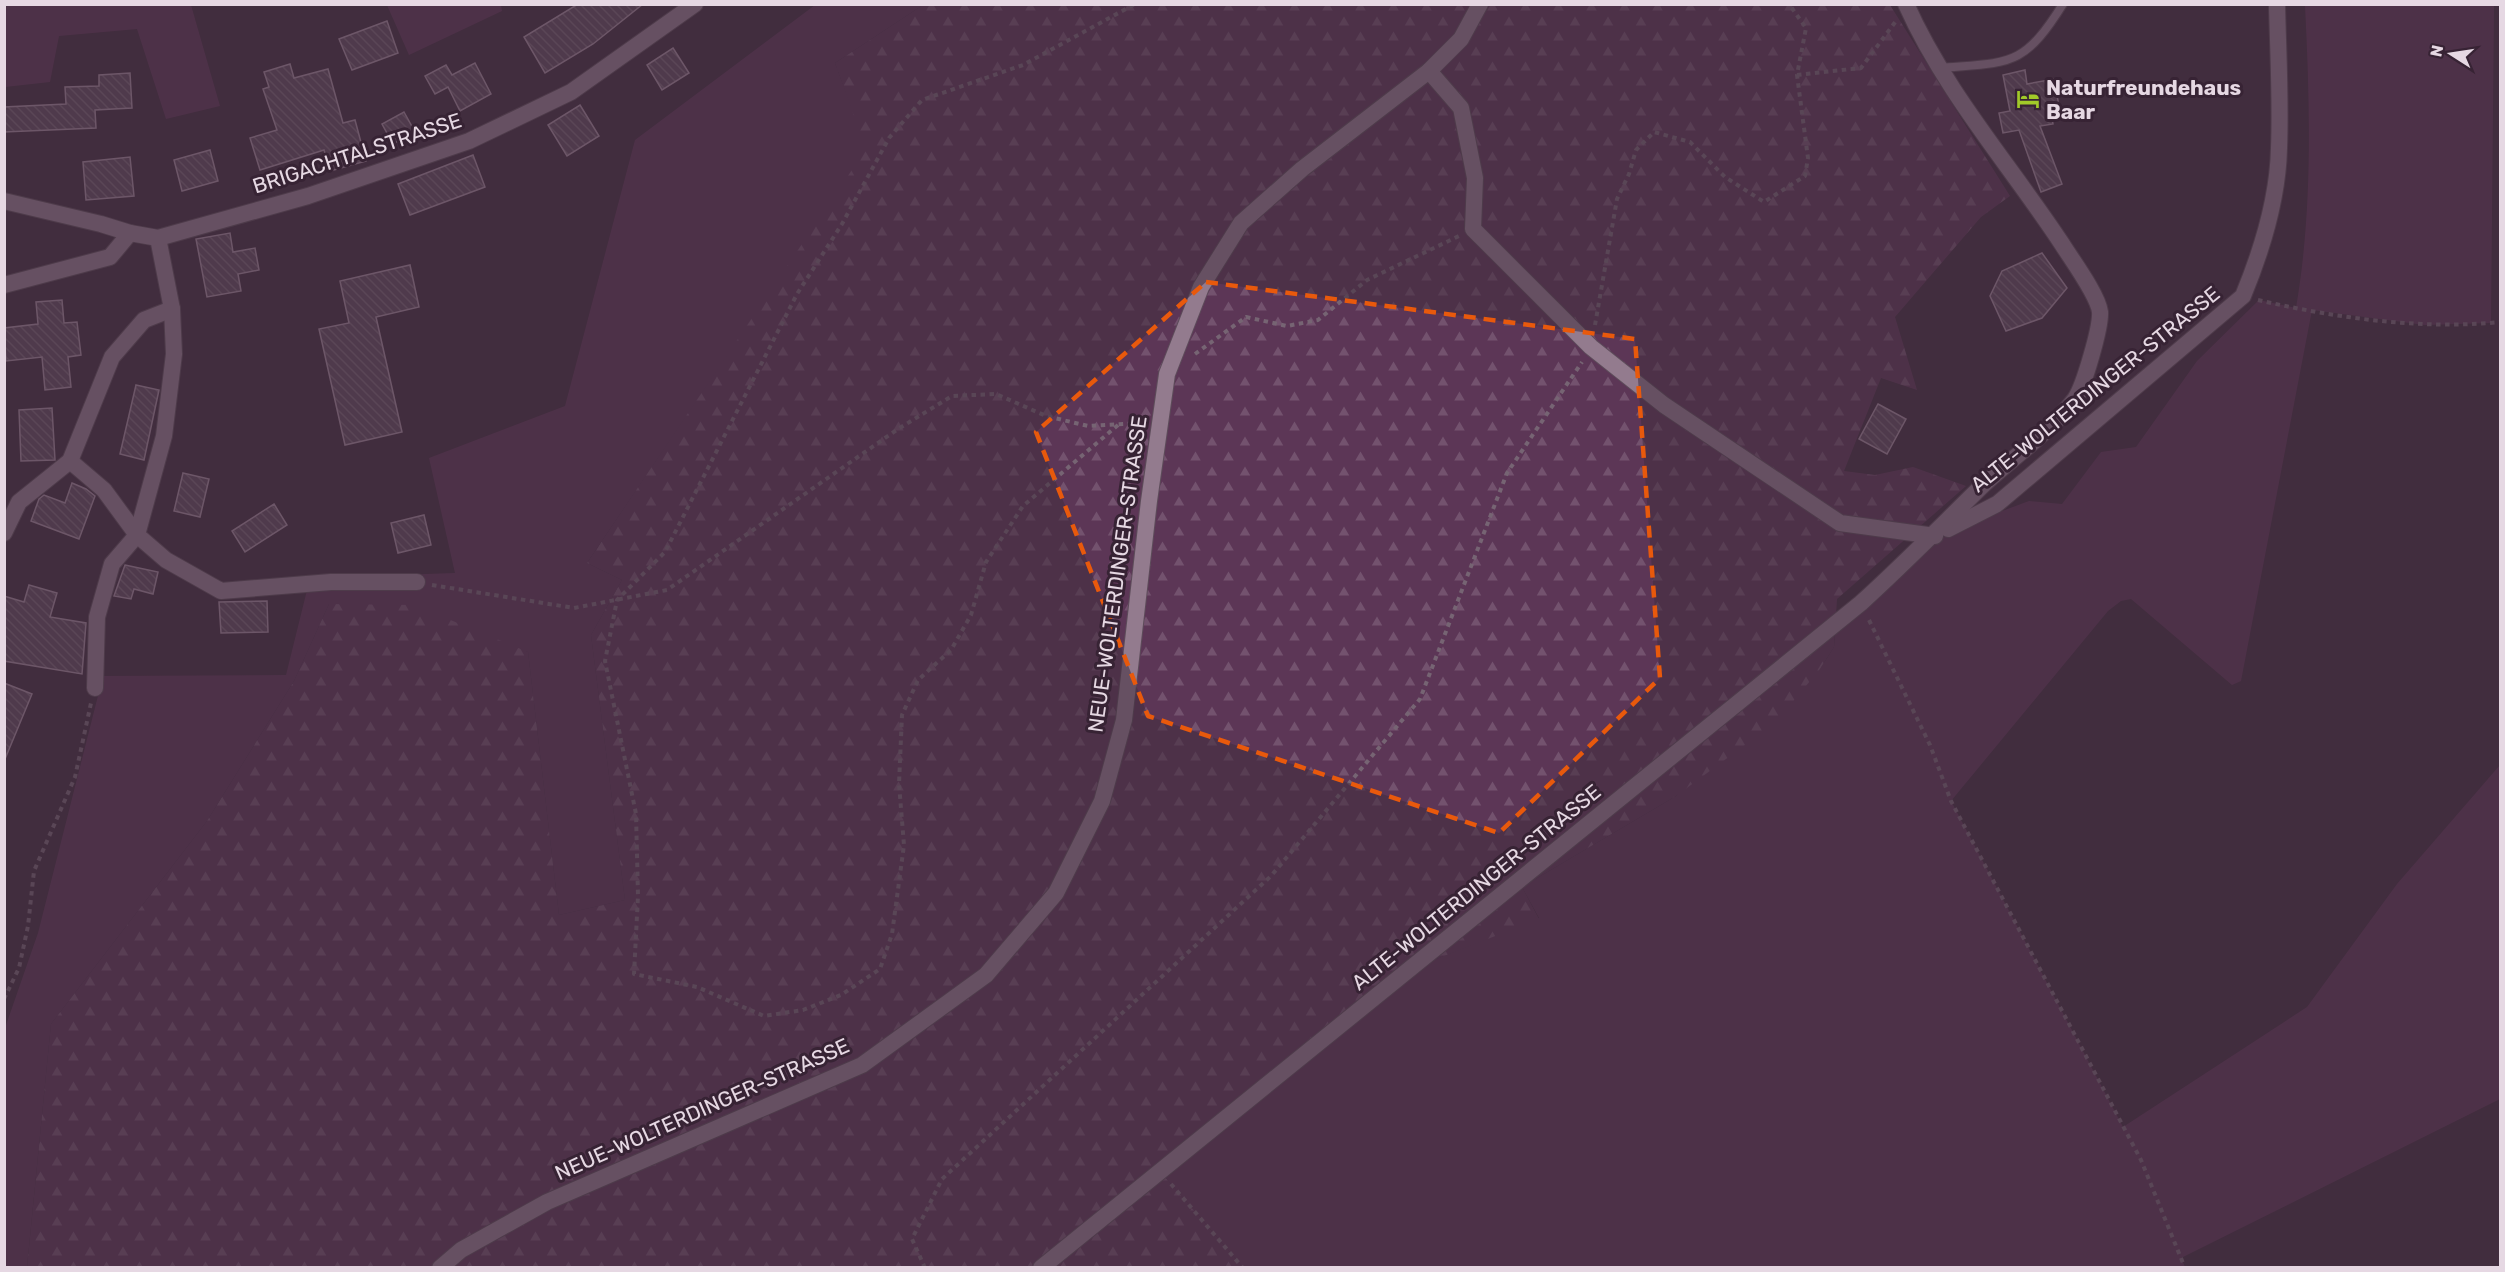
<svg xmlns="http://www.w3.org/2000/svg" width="2505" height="1272" font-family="Rubik,sans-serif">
	<defs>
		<pattern id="forest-firs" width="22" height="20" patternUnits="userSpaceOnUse" patternTransform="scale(1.5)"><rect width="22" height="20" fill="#5c3656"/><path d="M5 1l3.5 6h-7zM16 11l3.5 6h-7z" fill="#73526e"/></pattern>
		<pattern id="building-back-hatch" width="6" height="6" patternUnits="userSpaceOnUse" patternTransform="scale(1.5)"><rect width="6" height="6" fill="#614b5d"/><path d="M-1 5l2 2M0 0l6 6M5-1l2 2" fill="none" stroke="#786474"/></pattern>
	</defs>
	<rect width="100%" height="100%" fill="#422d3e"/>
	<g fill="#5c3656">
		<path d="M4,5H191L220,106L166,119L137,29L59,36L50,82L5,87Z"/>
		<path d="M387,5H501L502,11L409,55Z"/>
		<path d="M815,5H923L835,63L867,149L587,563L622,580L591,635L625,900L559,915L528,652L329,604L294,681L207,821L51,1024L27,1267H5L4,1031L38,933L103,676L286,675L310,578L455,573L429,458L565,406L635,140Z"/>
		<path d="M2305,5H2494L2491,323L2425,325L2312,310L2241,681L2232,685L2131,599L2121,601L2108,611L1951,801L2123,1127L2307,1007L2397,884L2500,765V1099L2181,1258L2185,1267H1243L1159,1170L1411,969L1539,918L1522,887L1676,796L1820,669L1834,647L1836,624L1935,536L2029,501L2062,504L2101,452L2136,447L2197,361L2259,300L2296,308C2313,209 2310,105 2305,5Z"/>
	</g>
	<path fill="url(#forest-firs)" d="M923,5H1890L2010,196L1981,217L1895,317L1917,390L1881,378L1844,471L1875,475L1913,467L1966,486L1837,599L1834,647L1820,669L1776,722L1676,796L1522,887L1539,919L1411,969L1159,1170L1243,1267L27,1268L51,1024L207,821L294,681L329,604L414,605L528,652L559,915L625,900L591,635L622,580L587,563L866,149L835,63Z"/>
	<g fill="url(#building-back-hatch)" stroke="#a1889b" stroke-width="1.5">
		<path d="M578,4H643L593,44L545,73L524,37Z"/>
		<path d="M387,21L398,53L352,70L339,39Z"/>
		<path d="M673,48L689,73L662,90L647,65Z"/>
		<path d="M475,63L491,94L460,111L448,87L435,94L425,76L446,65L452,75Z"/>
		<path d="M290,64L294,78L328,69L343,123L355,120L366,161L330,171L324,150L260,170L250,138L277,130L263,89L269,87L264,72Z"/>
		<path d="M2025,70L2027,84L2054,79L2059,106L2050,108L2053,124L2040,126L2062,184L2041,192L2019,130L2003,133L1999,113L2010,111L2003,75Z"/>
		<path d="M130,73L132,108L95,110L96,128L4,132V107L66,104L65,87L99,86V75Z"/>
		<path d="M580,105L599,136L567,156L548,125Z"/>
		<path d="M404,112L415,132L393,144L382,124Z"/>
		<path d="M210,150L218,181L182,191L174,160Z"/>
		<path d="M473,155L485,187L410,215L398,184Z"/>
		<path d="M130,157L134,196L86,200L83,162Z"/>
		<path d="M230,233L233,252L255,248L259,270L238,274L241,291L207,297L196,239Z"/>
		<path d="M2042,253L2067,288L2042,318L2006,331L1990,296L2002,271Z"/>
		<path d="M410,265L419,307L376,317L402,432L345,445L319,329L349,323L340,281Z"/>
		<path d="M62,300L64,323L77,322L81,355L68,357L71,387L45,390L42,357L6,361L4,328L38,324L36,302Z"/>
		<path d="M136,385L159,390L144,460L120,454Z"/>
		<path d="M1878,404L1906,419L1887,454L1859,439Z"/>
		<path d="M52,408L55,460L21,461L19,410Z"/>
		<path d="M183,473L209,479L200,517L174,511Z"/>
		<path d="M72,483L86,489L95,496L79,539L31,521L39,499L44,495L65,503Z"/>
		<path d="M274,504L287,525L245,552L232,531Z"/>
		<path d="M424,515L431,545L398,553L391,523Z"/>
		<path d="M125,565L158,572L153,594L134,589L131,599L114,596Z"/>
		<path d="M29,585L57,593L50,617L86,623L82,674L4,661V596L24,602Z"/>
		<path d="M267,601L268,632L221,633L219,602Z"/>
		<path d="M4,683L32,694L5,759H4Z"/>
	</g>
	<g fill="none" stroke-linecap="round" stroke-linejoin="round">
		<g stroke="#5d4c5a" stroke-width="10">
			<path id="service" d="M1940,68C2010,62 2023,68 2063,4"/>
		</g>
		<g stroke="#5d4c5a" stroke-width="18">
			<g id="minor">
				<path d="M1429,71L1461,108L1475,178L1473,229L1591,347L1664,405L1840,523L1935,536"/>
				<path d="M4,285L110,257L130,233"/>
				<path d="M70,461L104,490L137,535L166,560L221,591L331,582H417"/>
				<path d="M1948,529L1997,504L2243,296C2262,250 2278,198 2279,148C2281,100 2278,52 2277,4"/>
				<path d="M4,533L19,502L70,461L112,357L144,320L172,309L158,238"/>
				<path d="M95,688L97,617L112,564L137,535L164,436L174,354L172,309"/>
				<path d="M1041,1268L1861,603C1903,565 1942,525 1982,486C2013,457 2049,433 2075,399C2084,386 2101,327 2100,312C2098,295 2072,260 2062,244C2010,165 1945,92 1906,4"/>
			</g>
		</g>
		<g stroke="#5d4c5a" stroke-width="18">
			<path id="tertiary" d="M4,201L101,224L130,233L158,238L308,196L469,141L571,92L695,4"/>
		</g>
		<g stroke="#5d4c5a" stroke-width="18">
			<path id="secondary" d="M440,1268L461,1250L547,1202L862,1065L986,975L1056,893L1102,801L1124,720L1149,501L1167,374L1201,287L1241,223L1302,169L1429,71L1461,39L1480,4"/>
		</g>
		<g stroke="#766473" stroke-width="4" stroke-dasharray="4.5 4.5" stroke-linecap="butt">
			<path d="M1797,75L1861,68L1896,21"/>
			<path d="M2258,300C2336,318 2421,330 2500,322"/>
			<path d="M1595,325L1617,199L1629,174L1636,150L1654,132L1690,142L1725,177L1764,202L1805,176L1808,158L1797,75L1806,28L1789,4"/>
			<path d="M1195,354L1246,317L1287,326L1318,320L1367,280L1459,236"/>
			<path d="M1118,425L1023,506L986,562L971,615L951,650L918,680L902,715L899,784L904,845L892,934L880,969L841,995L803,1010L764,1016L697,987L634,974L638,896L636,814L605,661L617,600L665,552L797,294L842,224L889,138L922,100L1023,65L1135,4"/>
			<path d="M432,585L574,608L667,590L898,429L952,396L996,394L1046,416L1088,426L1141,423"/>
			<path d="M1869,620L1930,745L1951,801L2141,1160L2185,1268"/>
			<path d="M4,999L19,968L28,926L34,871L75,777L91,703"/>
			<path d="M1171,1184L1243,1268"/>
			<path d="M925,1268L912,1239L942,1179L1271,876L1420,699L1507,473L1582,362"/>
		</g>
		<use href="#service" stroke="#937b8e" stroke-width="8"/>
		<use href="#minor" stroke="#937b8e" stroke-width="16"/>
		<use href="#tertiary" stroke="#937b8e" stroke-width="16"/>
		<use href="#secondary" stroke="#937b8e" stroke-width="16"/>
	</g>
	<path d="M0 0H2505V1272H0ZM1206,282L1635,339L1660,678L1499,833L1148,716L1036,432Z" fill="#422d3e" fill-opacity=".55" fill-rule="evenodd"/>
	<path fill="none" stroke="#e8590c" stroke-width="4.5" stroke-dasharray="12 8" stroke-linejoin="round" d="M1206,282L1635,339L1660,678L1499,833L1148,716L1036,432Z"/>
	<defs>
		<g id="hotel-bare" transform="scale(1.8)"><path d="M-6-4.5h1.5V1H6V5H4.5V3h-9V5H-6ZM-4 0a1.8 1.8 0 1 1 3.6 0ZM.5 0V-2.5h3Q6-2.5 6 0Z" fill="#a1c929" stroke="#372334" stroke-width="2.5" paint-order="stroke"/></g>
	</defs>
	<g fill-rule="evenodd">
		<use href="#hotel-bare" x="2028" y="99"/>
	</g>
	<g text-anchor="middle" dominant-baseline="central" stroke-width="6" stroke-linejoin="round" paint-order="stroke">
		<g font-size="21" font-weight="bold" fill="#e6d8e3" stroke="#372334" text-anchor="start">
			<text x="2046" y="87">Naturfreundehaus<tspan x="2046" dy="24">Baar</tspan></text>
		</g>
		<g font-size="21" fill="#e6d8e3" stroke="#372334">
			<text transform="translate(357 153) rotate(-18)">BRIGACHTALSTRASSE</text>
			<text transform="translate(2095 389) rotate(-39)">ALTE-WOLTERDINGER-STRASSE</text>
			<text transform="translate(1117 574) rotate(-82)">NEUE-WOLTERDINGER-STRASSE</text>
			<text transform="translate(1476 887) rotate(-39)">ALTE-WOLTERDINGER-STRASSE</text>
			<text transform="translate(702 1109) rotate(-24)">NEUE-WOLTERDINGER-STRASSE</text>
		</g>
	</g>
	<rect width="2505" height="1272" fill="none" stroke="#e6d8e3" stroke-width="12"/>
	<g transform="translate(2451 54) rotate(282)" stroke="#372334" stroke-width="4.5" paint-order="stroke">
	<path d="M0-4.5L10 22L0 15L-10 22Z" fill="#e6d8e3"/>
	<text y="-9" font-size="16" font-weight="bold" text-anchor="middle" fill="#e6d8e3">N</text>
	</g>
</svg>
